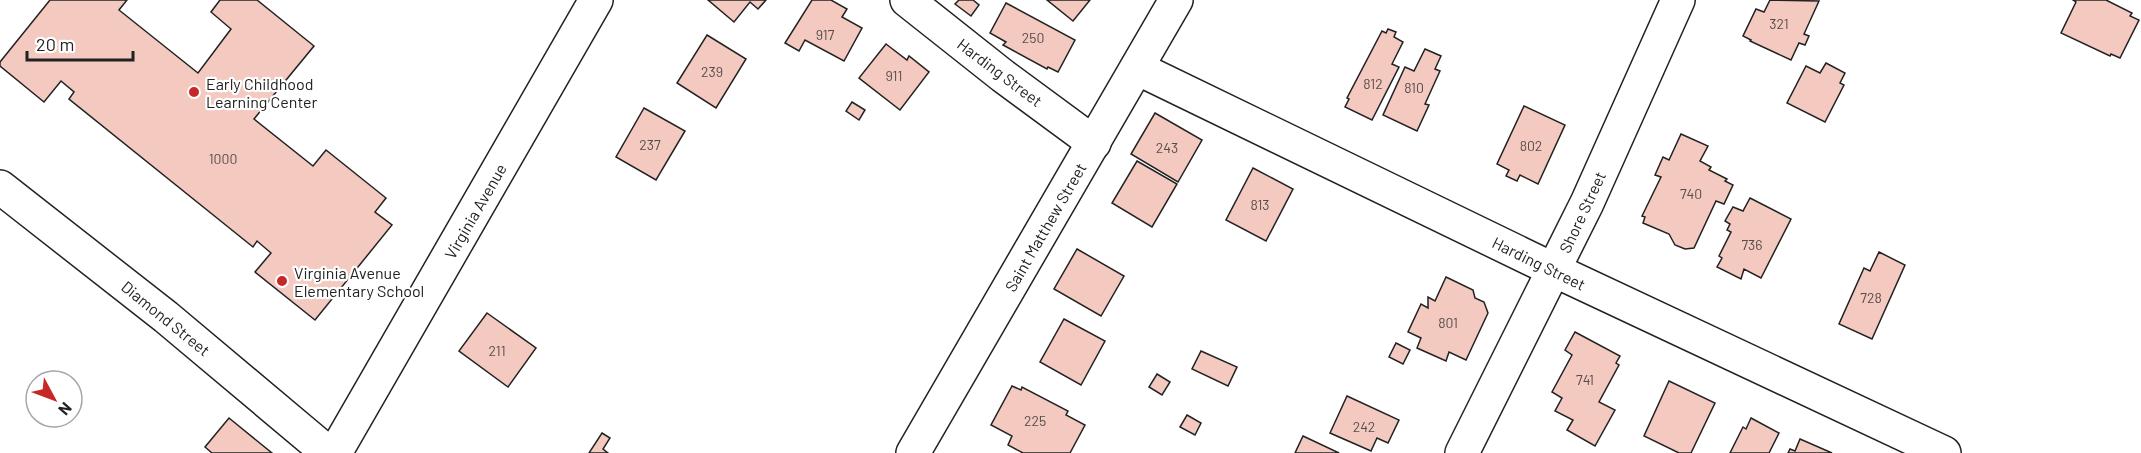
<svg xmlns="http://www.w3.org/2000/svg" width="2141" height="453" font-family="Barlow,sans-serif">
	<rect width="100%" height="100%" fill="#fff"/>
	<g fill="#f3c9c0" stroke="#222" stroke-width="1.5">
		<path d="M50,0H127L119,10L198,73L231,29L211,12L220,0H257L314,46L254,119L313,166L326,150L386,198L375,212L392,225L315,320L255,272L271,253L257,241L253,247L69,99L74,92L61,81L44,102L0,66V62Z"/>
		<path d="M708,0H766L758,9L750,2L734,22Z"/>
		<path d="M812,0H831L847,9L842,17L862,28L844,61L805,40L799,51L785,43Z"/>
		<path d="M959,0H973L979,5L971,16L955,4Z"/>
		<path d="M1047,0H1090L1073,21Z"/>
		<path d="M1770,0L1819,1L1804,34L1809,36L1805,45L1799,43L1791,60L1750,41L1751,40L1743,36L1756,9L1764,12Z"/>
		<path d="M2073,0H2106L2132,13L2130,16L2139,20L2120,58L2111,54L2110,56L2061,33L2076,2Z"/>
		<path d="M1006,3L1075,40L1058,72L1048,67L1047,69L1003,45L1006,42L990,33Z"/>
		<path d="M1388,29L1396,32L1394,37L1403,42L1392,64L1399,67L1372,120L1345,107L1349,99L1347,98L1382,31L1386,33Z"/>
		<path d="M707,35L746,59L716,108L677,83Z"/>
		<path d="M886,44L907,60L909,56L929,72L900,110L859,78Z"/>
		<path d="M1425,49L1441,56L1435,69L1440,71L1425,104L1429,105L1417,131L1383,115L1405,67L1414,71Z"/>
		<path d="M1826,63L1845,73L1840,83L1844,85L1825,122L1787,103L1806,66L1820,73Z"/>
		<path d="M852,102L865,110L859,120L846,111Z"/>
		<path d="M1524,106L1565,125L1538,184L1520,175L1517,181L1506,176L1509,170L1497,164Z"/>
		<path d="M644,108L685,131L656,180L616,157Z"/>
		<path d="M1155,113L1202,140L1178,182L1131,154Z"/>
		<path d="M1681,134L1708,146L1700,161L1711,167L1709,170L1727,179L1725,181L1733,185L1724,204L1716,201L1694,248L1685,249L1675,245L1669,234L1643,223L1645,217L1642,216L1661,177L1655,175L1663,157L1669,160Z"/>
		<path d="M1137,161L1177,184L1152,227L1112,203Z"/>
		<path d="M1253,168L1293,189L1266,241L1226,220Z"/>
		<path d="M1750,198L1791,219L1761,278L1744,269L1741,279L1717,267L1722,258L1719,256L1731,232L1727,230L1730,224L1725,221L1733,207L1743,211Z"/>
		<path d="M1077,249L1124,276L1101,316L1054,289Z"/>
		<path d="M1879,252L1905,265L1872,339L1839,324L1864,268L1870,271Z"/>
		<path d="M1446,277L1473,290L1475,298L1484,302L1488,313L1466,360L1449,352L1446,361L1417,348L1421,338L1408,332L1421,304L1428,308V297L1435,301Z"/>
		<path d="M487,313L536,348L508,387L459,351Z"/>
		<path d="M1064,319L1105,341L1081,385L1040,362Z"/>
		<path d="M1575,332L1620,356L1616,363L1619,365L1599,402L1615,410L1595,446L1567,430L1573,420L1555,411L1562,398L1552,392L1572,355L1565,350Z"/>
		<path d="M1396,343L1410,350L1403,364L1389,357Z"/>
		<path d="M1201,351L1237,367L1228,386L1192,369Z"/>
		<path d="M1157,374L1170,382L1162,395L1149,387Z"/>
		<path d="M1669,381L1715,403L1691,453H1679L1644,436Z"/>
		<path d="M1012,386L1021,390L1022,387L1068,411L1066,415L1085,425L1070,453H1023L1008,445L1012,436L991,425Z"/>
		<path d="M1347,396L1399,420L1388,443L1377,438L1371,451L1330,433Z"/>
		<path d="M1187,415L1201,423L1195,435L1180,427Z"/>
		<path d="M229,418L272,453H212L205,447Z"/>
		<path d="M1751,418L1779,433L1769,453H1730L1743,427L1746,429Z"/>
		<path d="M602,433L610,438L603,449L608,453H589Z"/>
		<path d="M1303,436L1339,453H1295Z"/>
		<path d="M1800,439L1832,453H1788L1790,449L1795,451Z"/>
	</g>
	<g fill="none" stroke-linecap="round" stroke-linejoin="round">
		<g stroke="#222" stroke-width="36">
			<g id="minor">
				<path d="M907,0L1003,76L1094,143"/>
				<path d="M1137,68L1554,270L1944,453"/>
				<path d="M0,187L166,317L328,453"/>
				<path d="M335,453L596,0"/>
				<path d="M913,453L1176,0"/>
				<path d="M1462,453L1587,203L1678,0"/>
			</g>
		</g>
		<use href="#minor" stroke="#fff" stroke-width="33"/>
	</g>
	<g fill="#c62828" stroke="#fff" stroke-width="2">
		<circle cx="194" cy="92" r="6"/>
		<circle cx="282" cy="281" r="6"/>
	</g>
	<g text-anchor="middle" dominant-baseline="central" stroke-width="4.5" stroke-linejoin="round" paint-order="stroke">
		<g font-size="14" fill="#564c4a">
			<text x="1779" y="23">321</text>
			<text x="825" y="34">917</text>
			<text x="1033" y="37">250</text>
			<text x="712" y="71">239</text>
			<text x="894" y="75">911</text>
			<text x="1373" y="83">812</text>
			<text x="1414" y="87">810</text>
			<text x="650" y="144">237</text>
			<text x="1531" y="145">802</text>
			<text x="1167" y="147">243</text>
			<text x="223" y="158">1000</text>
			<text x="1691" y="193">740</text>
			<text x="1260" y="204">813</text>
			<text x="1752" y="244">736</text>
			<text x="1871" y="297">728</text>
			<text x="1448" y="322">801</text>
			<text x="497" y="350">211</text>
			<text x="1585" y="379">741</text>
			<text x="1035" y="420">225</text>
			<text x="1364" y="426">242</text>
		</g>
		<g font-size="16" fill="#222" stroke="#fff">
			<text transform="translate(1000 72) rotate(37)">Harding Street</text>
			<text transform="translate(475 211) rotate(-60)">Virginia Avenue</text>
			<text transform="translate(1582 212) rotate(-65)">Shore Street</text>
			<text transform="translate(1045 227) rotate(-60)">Saint Matthew Street</text>
			<text transform="translate(1539 263) rotate(26)">Harding Street</text>
			<text transform="translate(166 318) rotate(39)">Diamond Street</text>
		</g>
		<g font-size="16" fill="#222" stroke="#fff" text-anchor="start">
			<text x="206" y="83">Early Childhood<tspan x="206" dy="18">Learning Center</tspan></text>
			<text x="294" y="272">Virginia Avenue<tspan x="294" dy="18">Elementary School</tspan></text>
		</g>
	</g>
	<g transform="translate(54 399) rotate(131)"><circle r="28" fill="#ffffff" stroke="#a7a7a7" stroke-width="1.5"/>
	<path d="M0-4.5L10 22L0 15L-10 22Z" fill="#c62828"/>
	<text y="-9" font-size="16" font-weight="bold" text-anchor="middle" fill="#222222">N</text>
	</g>
	<path d="M27 51v9h106v-9" fill="none" stroke="#222222" stroke-width="3"/>
	<text x="36" y="51" font-size="18" fill="#222222" stroke="#ffffff" stroke-width="4.5" paint-order="stroke">20 m</text>
</svg>
